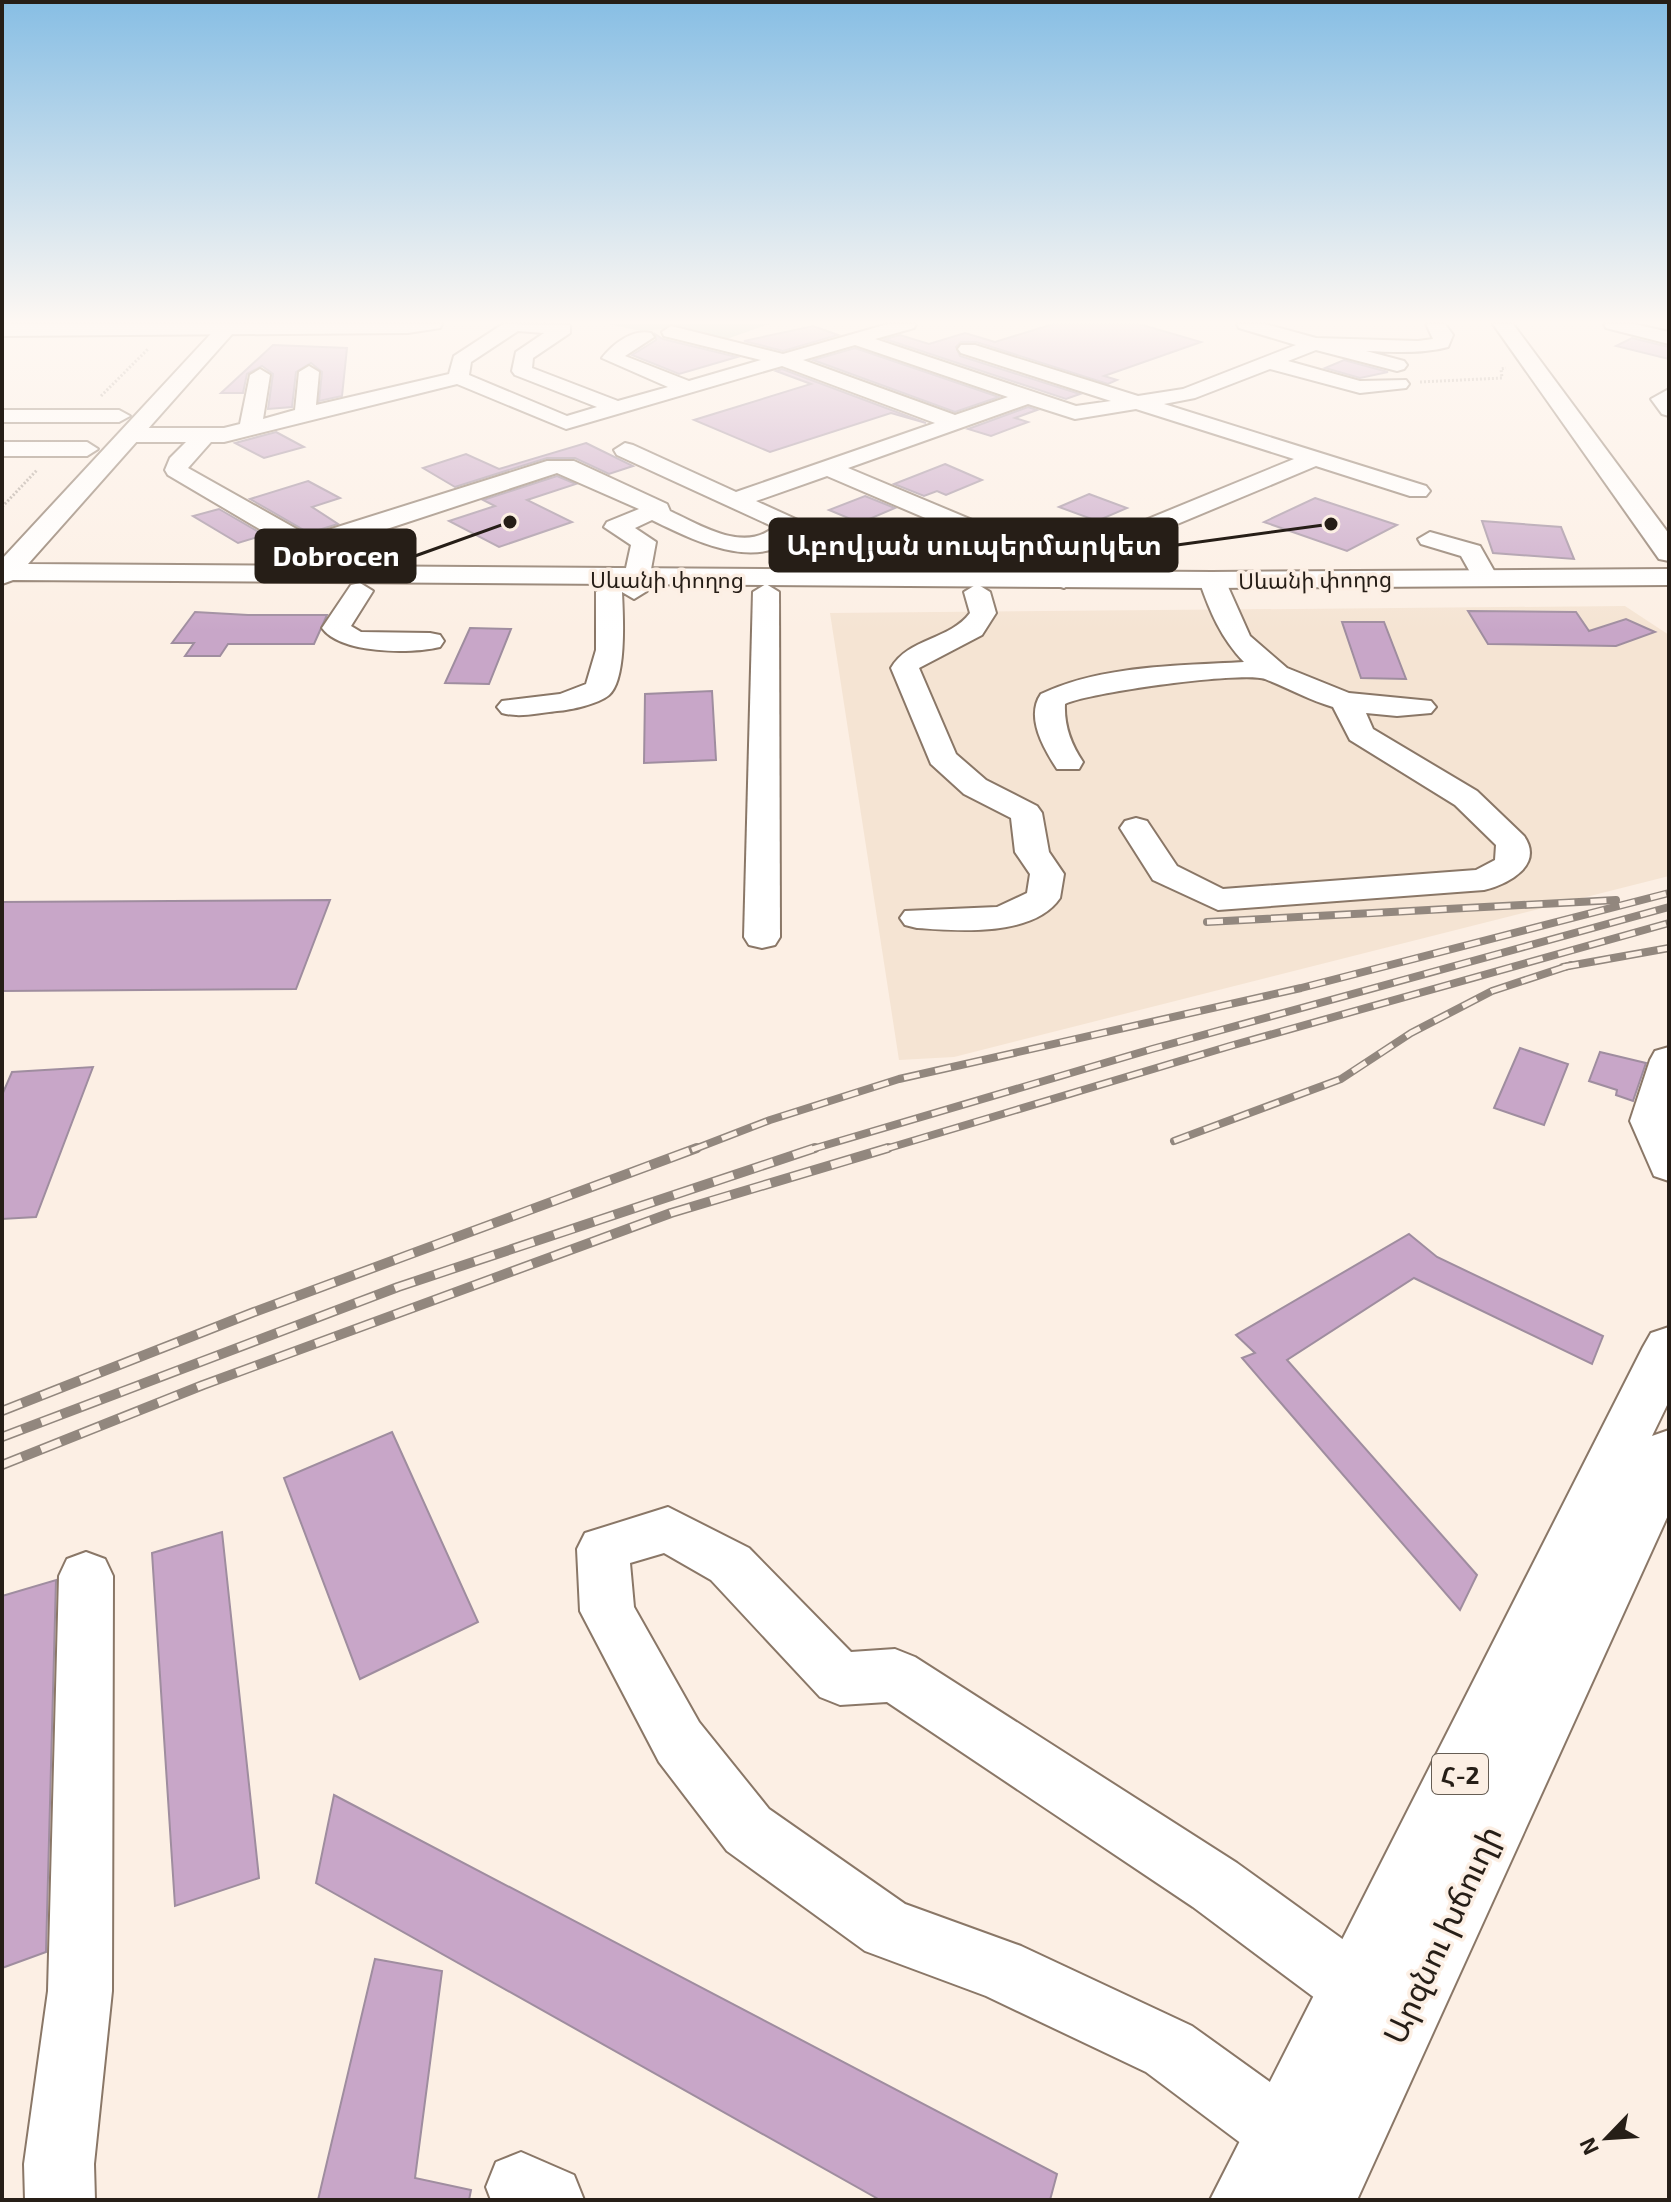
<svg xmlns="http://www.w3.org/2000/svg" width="1671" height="2202" font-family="'Exo 2','Noto Sans Armenian',sans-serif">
	<rect width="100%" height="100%" fill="#fcefe4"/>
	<path fill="#f5e4d3" d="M1625,606L1669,635V876L954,1057L899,1060L830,613Z"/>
	<path fill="#adc8b3" d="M608,324H769L724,340L673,328L641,331Z"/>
	<g fill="#c8a6c8" stroke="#9f8d9f" stroke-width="2">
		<path d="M1053,324H1139L1201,342L1104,376L1117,380L1108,384L976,342H961L956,347L960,356L1080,394L1066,399L885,339L900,335L929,344L965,333L995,342Z"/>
		<path d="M813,326L838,335L783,351L744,341Z"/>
		<path d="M655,334L663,339L737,357L679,374L632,355L656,340Z"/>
		<path d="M1632,338L1669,347V359L1616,346Z"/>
		<path d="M273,345L347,348L342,396L319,401L322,372L311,363L296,372L292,407L268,409L273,374L262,366L247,374L243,393H221Z"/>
		<path d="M855,348L999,397L955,412L813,360Z"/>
		<path d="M1344,360L1388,372L1360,378L1325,368Z"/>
		<path d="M782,369L926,423L891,413L770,452L694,420L811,384L776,371Z"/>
		<path d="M1028,407L1037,410L1015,418L1028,422L991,436L968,429Z"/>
		<path d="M276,432L304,447L264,458L235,443Z"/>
		<path d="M586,443L633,466L609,474L575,458H547L455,487L423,468L466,454L499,469Z"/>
		<path d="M945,464L982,480L946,495L937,491L924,496L894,484Z"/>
		<path d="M557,476L576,484L527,500L572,522L499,547L449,521L495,506L483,500Z"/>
		<path d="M308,481L340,498L312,507L338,524L309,533L250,499Z"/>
		<path d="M1089,494L1127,508L1097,521L1059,507Z"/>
		<path d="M865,496L895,508L860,523L829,510Z"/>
		<path d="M1315,498L1397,525L1347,551L1264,522Z"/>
		<path d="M219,509L264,535L238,543L193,516Z"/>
		<path d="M1482,521L1561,527L1574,559L1493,553Z"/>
		<path d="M1468,611L1576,612L1589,631L1626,619L1655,632L1616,646L1488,644Z"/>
		<path d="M195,612L248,615H327L314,644H228L220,656H185L194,643H172Z"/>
		<path d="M1342,622H1384L1406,679L1361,678Z"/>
		<path d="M470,628L511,629L489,684L445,683Z"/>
		<path d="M712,691L716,760L644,763L645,694Z"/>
		<path d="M330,900L296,989L2,991V902Z"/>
		<path d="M1520,1048L1568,1064L1544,1125L1494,1108Z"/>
		<path d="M1600,1052L1646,1063L1633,1101L1616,1095L1617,1090L1589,1081Z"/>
		<path d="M93,1067L36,1217L2,1219V1095L12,1072Z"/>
		<path d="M1409,1234L1437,1257L1603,1336L1592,1364L1414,1278L1287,1360L1477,1575L1460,1610L1242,1358L1255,1353L1236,1335Z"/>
		<path d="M392,1432L478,1622L360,1679L284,1478Z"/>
		<path d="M222,1532L259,1878L175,1906L152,1553Z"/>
		<path d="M56,1580L46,1952L2,1968V1596Z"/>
		<path d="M334,1795L1057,2174L1050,2200H880L316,1883Z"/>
		<path d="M375,1959L442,1971L415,2178L471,2190L469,2200H318Z"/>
	</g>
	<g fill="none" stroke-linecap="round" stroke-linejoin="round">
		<g stroke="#8a7767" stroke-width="4">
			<g id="minor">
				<path d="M2,324H442L440,328L408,333L2,336Z"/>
				<path d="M503,324L570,325V333L533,358L532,368L618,401L668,387L602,358C613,344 632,329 651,333L654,337L625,356L689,381L761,360L664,336L662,332L671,326L783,354L888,324H916L914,328L875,339L1076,406L1111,401L961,353L958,349L961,345H975L1138,396L1183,389L1296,345L1239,328L1237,324H1265L1316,338L1418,341L1433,339L1426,324H1445L1453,335L1448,347C1421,354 1394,352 1366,351L1404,361L1407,365L1404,369L1397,371L1316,350L1288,361L1360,381L1406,380L1409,384L1406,388L1360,393L1270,369L1195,398L1164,404L1426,486L1430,491L1426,496H1410L1316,466L1072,568L1077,580L1064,588L1055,585L1047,570L827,476L756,501L800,521L803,526C767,578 695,541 652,520L635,528L656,542L647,591L634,599L622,592C623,614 627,680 609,695C598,704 571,710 557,711C539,713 519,718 502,713L497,707L502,701L560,694L586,684L596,650V592L609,584L621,591L631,545L604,527L607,522L639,509L557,473L338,545L309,550L285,544L168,475L165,470L170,458L186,442H131L120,435L131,428H224L240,424L250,375L260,369L270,375L263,419L295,410L299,372L309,366L319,372L316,405L449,374L454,356ZM518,331L544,333L516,352L512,371L515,375L597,407L567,416L469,375L471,362ZM855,345L1008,397L955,415L803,360ZM782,366L935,423L736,492L633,445L625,443L614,450L617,455L774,527C744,553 700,525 670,511L667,504L574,461H547L309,536L188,468L211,442H224L457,384L566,429ZM1028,404L1075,419L1136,409L1294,459L1058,556L848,468Z"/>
				<path d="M1604,324H1634L1669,332V344L1606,328Z"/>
				<path d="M1669,389V416L1662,414L1651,399Z"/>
				<path d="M2,410H119L130,416L119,422H2Z"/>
				<path d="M2,442H87L98,449L87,456H2Z"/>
				<path d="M1430,532L1480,546L1497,576L1493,581H1475L1461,556L1421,544L1418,539Z"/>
				<path d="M1212,572L1225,580L1250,636L1287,668L1349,693L1431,701L1436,707L1431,713L1397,716L1366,713L1373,729L1477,791L1524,836C1544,865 1509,884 1484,890L1218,910L1153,880L1120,828L1125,821L1136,818L1147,821L1177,866L1223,889L1476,870L1495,860L1496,845L1455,805L1350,740L1333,707C1309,700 1288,688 1265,679C1243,671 1090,692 1065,704C1064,726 1071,744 1083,762L1079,769H1057C1044,749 1025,717 1041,694C1102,665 1178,666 1244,662C1221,638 1210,612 1199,580Z"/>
				<path d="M360,583L373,591L351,626L361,632L430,633L440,635L444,641L440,647C411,654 341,654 322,628L351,585Z"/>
				<path d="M766,584L779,592L780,937L775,945L762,948L749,945L744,937L753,592Z"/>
				<path d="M977,584L990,592L996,613L982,635L919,668L956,754L986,780L1037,806L1042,813L1049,852L1064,874L1060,898C1034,937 958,931 917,928L905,925L900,918L905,911L997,907L1027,893L1030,874L1015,852L1011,818L964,794L931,764L891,668C908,638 950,640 970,613L964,592Z"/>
				<path d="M1669,1047V1181L1654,1176L1630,1121L1650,1060L1655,1051Z"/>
				<path d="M668,1507L749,1548L851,1652L895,1649L915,1657L1237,1863L1377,1964L1386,1987L1377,2010L1354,2019L1331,2010L1193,1907L887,1702L840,1705L820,1697L711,1580L664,1553L630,1563L634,1607L699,1722L769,1809L905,1904L1021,1946L1192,2026L1306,2108L1316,2132L1306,2156L1282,2166L1258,2156L1146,2072L986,1996L865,1951L727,1851L659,1762L580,1611L577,1549L585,1533Z"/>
				<path d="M86,1552L105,1559L113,1576L112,1991L94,2164L95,2200H25L24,2164L48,1991L59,1576L67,1559Z"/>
				<path d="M521,2152L574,2175L584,2200H491L486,2187L496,2162Z"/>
			</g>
		</g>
		<g stroke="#8a7767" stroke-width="4">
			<g id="major">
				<path d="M220,324H241L28,564L1212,572L1669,569V585L1212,588L13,580L2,584V559Z"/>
				<path d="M1493,324H1513L1669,534V561L1659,559Z"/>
				<path d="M1669,1327V1401L1652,1436L1669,1430V1513L1357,2200H1210L1643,1347L1651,1333Z"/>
			</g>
		</g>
		<g stroke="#b1a69c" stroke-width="3" stroke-dasharray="2 2" stroke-linecap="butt">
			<path d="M1420,382L1502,378L1501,369L1506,368"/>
			<path d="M101,396L148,349"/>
			<path d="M2,507L37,470"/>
		</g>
		<use href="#minor" fill="#fff" fill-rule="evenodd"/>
		<use href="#major" fill="#fff" fill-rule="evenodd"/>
		<g stroke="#92877e" stroke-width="8">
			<g id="rail-far1">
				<path d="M1207,922L1616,900"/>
				<path d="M1563,967L1669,948"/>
				<path d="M1174,1141L1341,1079L1411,1033L1492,991L1571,965"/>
				<path d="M692,1150L770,1120L899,1079L1301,988L1669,893"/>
				<path d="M809,1150L1152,1049L1669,907"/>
				<path d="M882,1150L1230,1046L1669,923"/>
			</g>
		</g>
		<g stroke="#92877e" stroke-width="10">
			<g id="rail">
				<path d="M2,1411L254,1312L697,1148"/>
				<path d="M2,1437L398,1287L815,1148"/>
				<path d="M2,1465L203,1385L671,1213L888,1148"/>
			</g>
		</g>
		<use href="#rail-far1" stroke="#fcefe4" stroke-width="5" stroke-dasharray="16" stroke-linecap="butt"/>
		<use href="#rail" stroke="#fcefe4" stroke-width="7" stroke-dasharray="21" stroke-linecap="butt"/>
	</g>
	<linearGradient id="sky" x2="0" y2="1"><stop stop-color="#87bee4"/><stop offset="0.51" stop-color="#fef8f3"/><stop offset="1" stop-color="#fef8f3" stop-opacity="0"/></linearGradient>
	<rect width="1671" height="632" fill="url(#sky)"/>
	<g text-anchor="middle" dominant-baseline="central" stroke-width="7" stroke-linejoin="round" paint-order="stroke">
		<g font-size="22" fill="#261e17" stroke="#fcefe4">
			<text x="667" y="579">Սևանի փողոց</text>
			<text transform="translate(1315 579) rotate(-1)">Սևանի փողոց</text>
		</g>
		<rect fill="#fcefe4" stroke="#665d54" stroke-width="2" x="1432" y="1754" width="56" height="40" rx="6"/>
		<g font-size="24" font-weight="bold" fill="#261e17">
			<text x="1460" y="1774">Հ-2</text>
		</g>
		<g font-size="32" fill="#261e17" stroke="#fcefe4">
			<text transform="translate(1441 1934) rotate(-65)">Արզնու խճուղի</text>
		</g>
	</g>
	<path fill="none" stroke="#261e17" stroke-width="3" d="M1331 524L1177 545M510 522L415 556"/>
	<g fill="#261e17" stroke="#fcefe4" stroke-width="3">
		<circle cx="1331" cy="524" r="8"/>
		<circle cx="510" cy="522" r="8"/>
	</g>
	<g fill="#261e17" stroke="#261e17" stroke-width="3">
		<rect x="770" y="519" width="407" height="52" rx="8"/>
		<rect x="256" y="530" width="159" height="52" rx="8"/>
	</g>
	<g font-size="28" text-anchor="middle" font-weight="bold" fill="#fff">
		<text x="974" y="555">Աբովյան սուպերմարկետ</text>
		<text x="336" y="566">Dobrocen</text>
	</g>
	<rect width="1671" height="2202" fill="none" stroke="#261e17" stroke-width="8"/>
	<g transform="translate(1607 2138) rotate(245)" stroke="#fcefe4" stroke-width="6" paint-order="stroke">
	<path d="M0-6L14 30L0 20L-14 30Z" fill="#261e17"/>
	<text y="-12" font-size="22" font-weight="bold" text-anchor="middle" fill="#261e17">N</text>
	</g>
</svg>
